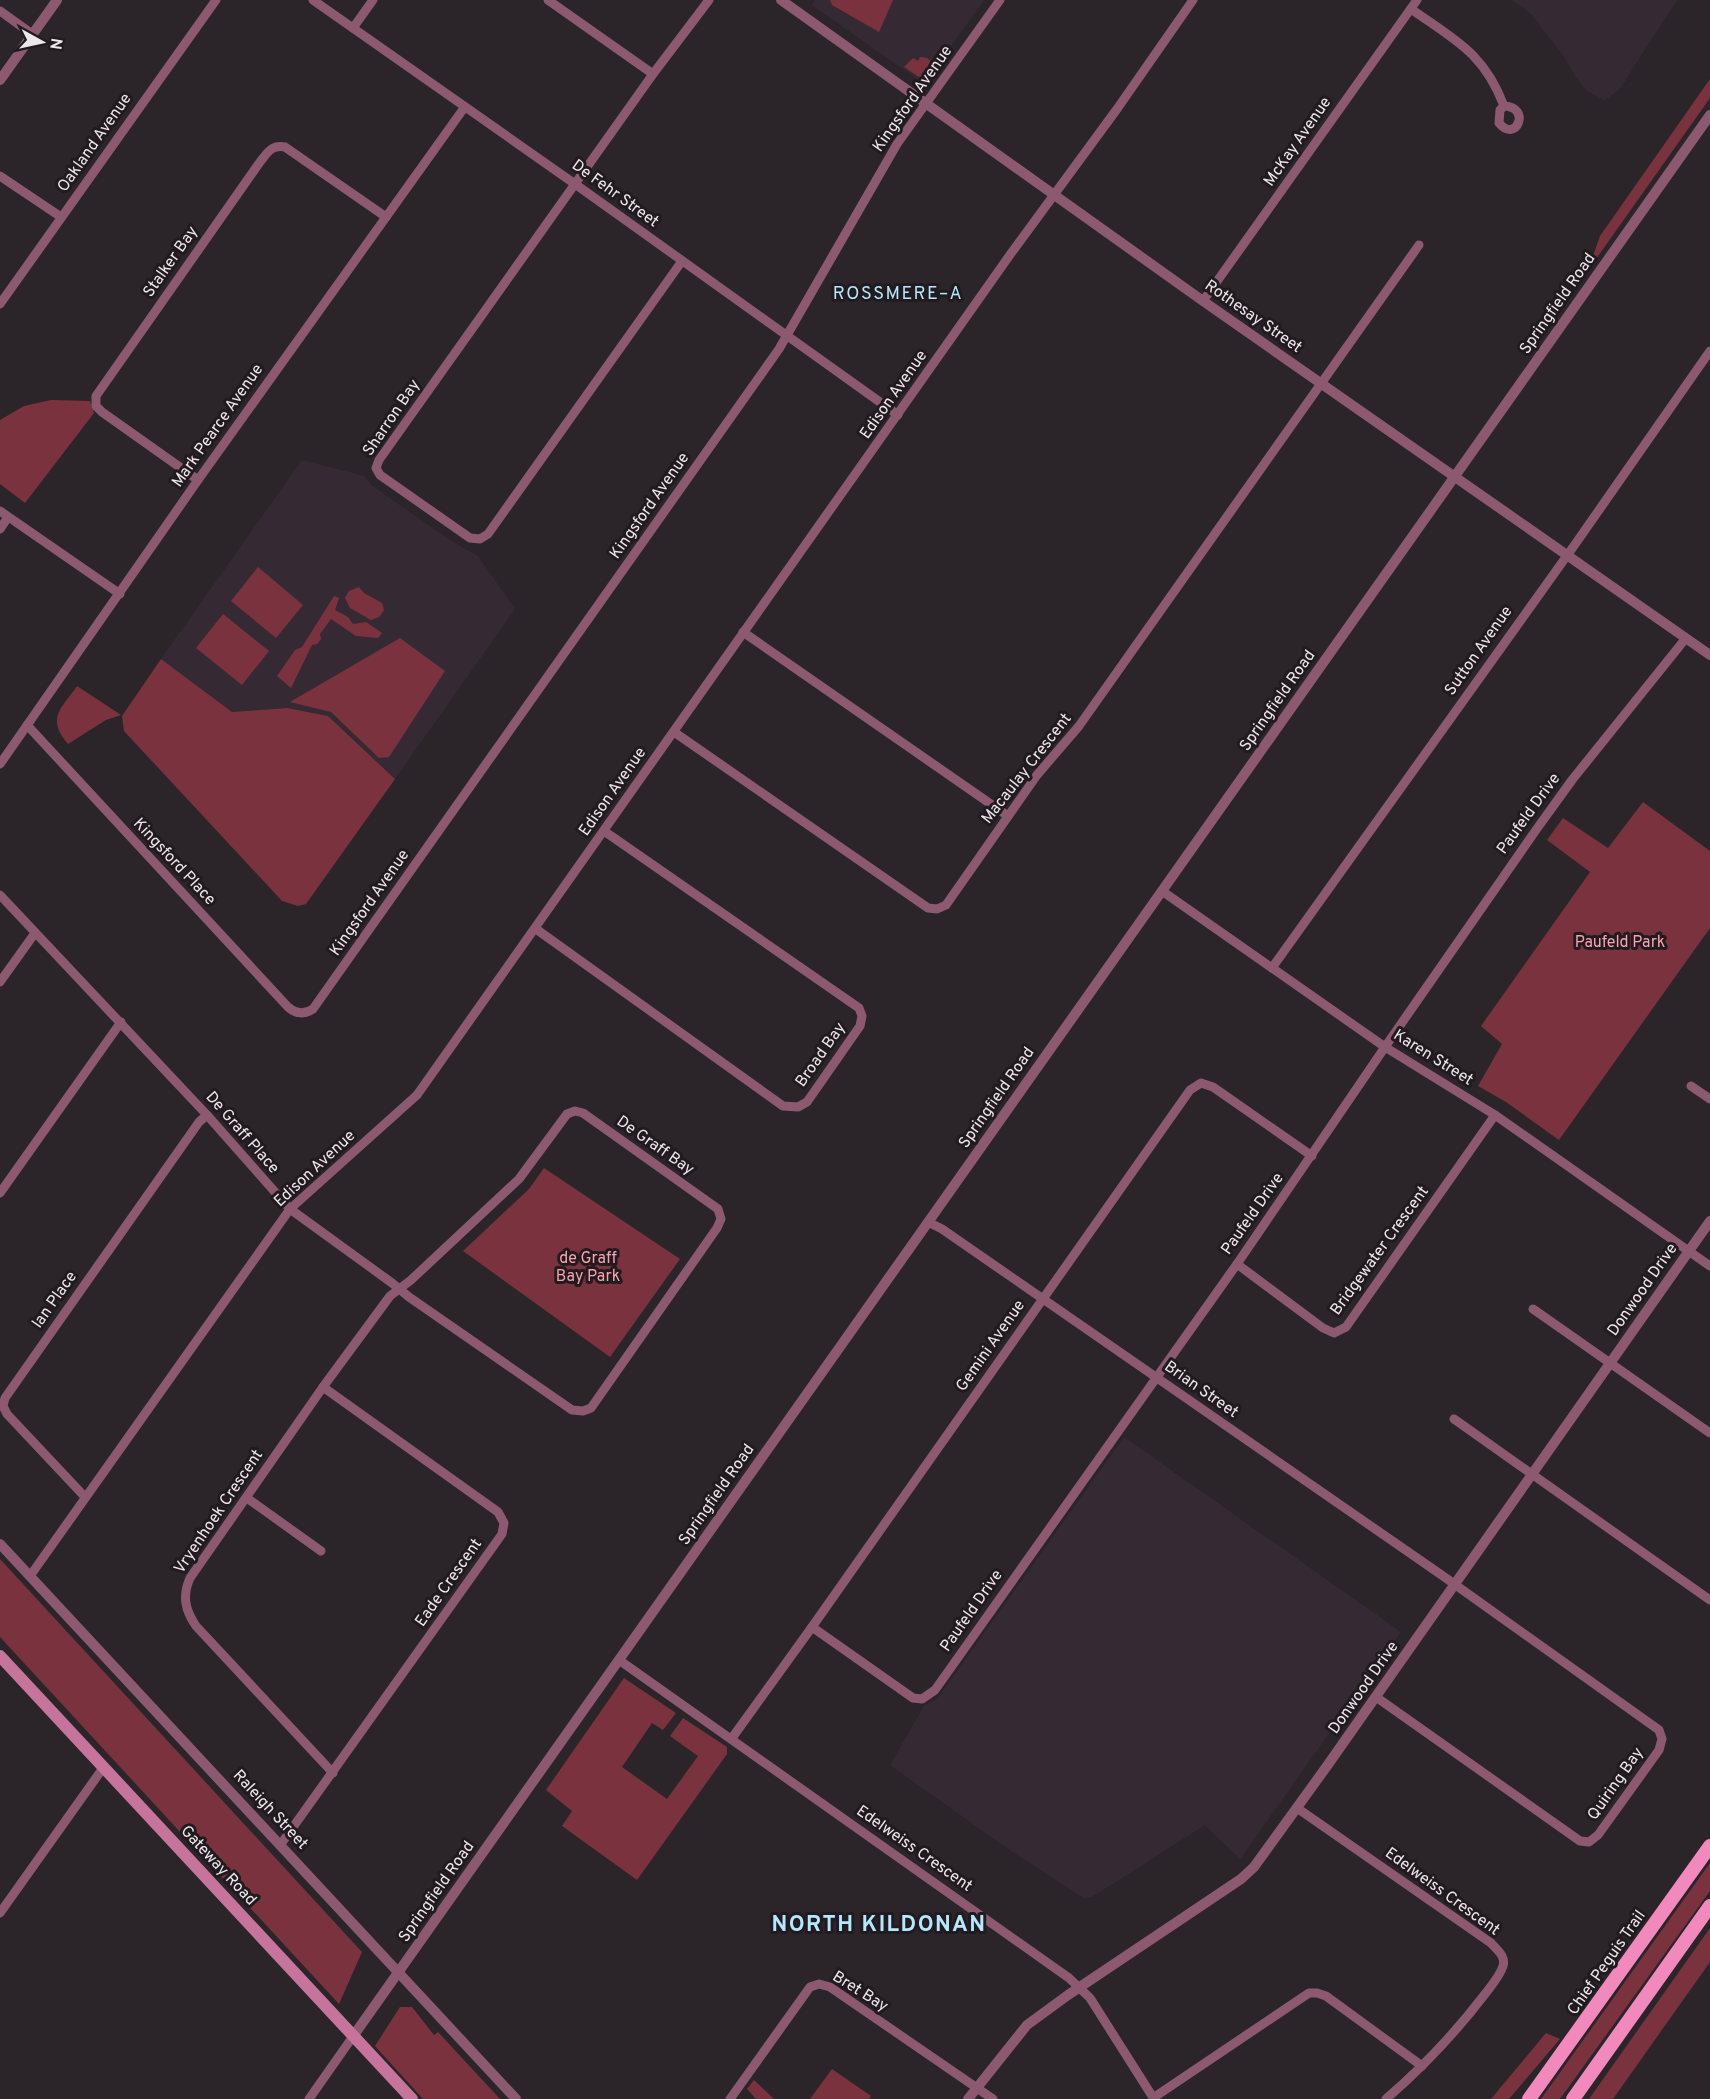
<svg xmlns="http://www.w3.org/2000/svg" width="1710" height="2099" font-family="Overpass,sans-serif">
	<rect width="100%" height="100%" fill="#2b252a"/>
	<g fill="#352a34">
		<path d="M815,0H984L924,84L812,5Z"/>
		<path d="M1512,0H1677L1619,90L1605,100L1587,91L1576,77L1563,55L1531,14Z"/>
		<path d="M302,460L365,476L371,485L453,542L478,556L515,609L395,779L328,716L287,708L232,712L161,659Z"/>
		<path d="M1124,1437L1401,1632L1240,1859L1205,1825L1092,1897L1084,1898L1011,1851L890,1765L924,1706L938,1698Z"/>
	</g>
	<g fill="#7a323f">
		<path d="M830,0H893L879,32L832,5Z"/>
		<path d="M920,57L927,58L934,64L926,78L922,79L904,67L913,58L918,61Z"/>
		<path d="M1710,79V98L1596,259L1593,256L1600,236Z"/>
		<path d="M51,400L90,401L94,413L25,503L0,484V420L24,406Z"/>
		<path d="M258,567L303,605L276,638L231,601Z"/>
		<path d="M359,587L364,593L382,603L384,610L379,617L371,620L350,608L345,598L349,591Z"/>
		<path d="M334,596L339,598L335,610L348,617L353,624L366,622L382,633L378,638L356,636L331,619L320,634L321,639L317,644L312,645L291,688L277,676L295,650L302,647Z"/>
		<path d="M223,614L269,651L242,685L196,648Z"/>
		<path d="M400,638L445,671L389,757L379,758L331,712L290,702Z"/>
		<path d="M161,659L232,712L287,708L328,716L395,779L306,904L298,906L282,901L124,731L122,716Z"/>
		<path d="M77,686L121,715L106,720L68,744C46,718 61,709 77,686Z"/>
		<path d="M1643,802L1710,851V928L1559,1140L1506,1102L1478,1086L1502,1044L1481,1026L1590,872L1547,840L1563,818L1608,848Z"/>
		<path d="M544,1168L680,1259L610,1357L463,1251L529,1189Z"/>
		<path d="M0,1559L362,1952L339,2004L0,1637Z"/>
		<path d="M624,1678L676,1713L663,1730L652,1723L622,1767L667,1799L698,1756L670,1736L683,1718L727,1747V1754L637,1880L562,1826L572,1811L546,1790Z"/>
		<path d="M1710,1863V1891L1560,2099H1541Z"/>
		<path d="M1710,1928V1962L1613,2099H1589Z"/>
		<path d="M400,2007H412L434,2035L438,2032L500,2099H423L375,2046Z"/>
		<path d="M1546,2033L1560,2039L1509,2099H1491Z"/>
		<path d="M832,2069L871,2096L869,2099H810Z"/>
		<path d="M754,2080L774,2099H756L747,2089Z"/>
	</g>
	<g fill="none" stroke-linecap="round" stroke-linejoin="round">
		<g stroke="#8c5971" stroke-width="9">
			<path d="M313,0L575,184L898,415"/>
			<path d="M548,0L653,74"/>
			<path d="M1411,9C1455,40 1484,53 1504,106C1532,107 1516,144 1499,123L1500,110L1504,106"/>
			<path d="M0,11L32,34"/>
			<path d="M353,28L373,0"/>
			<path d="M0,176L61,217"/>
			<path d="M682,261L488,534L480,539L470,538L380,475L376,468L379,460L653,74L709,0"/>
			<path d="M1203,301L1417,0"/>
			<path d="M0,304L216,0"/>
			<path d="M198,480L102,412L96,406V396L260,162C267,153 272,144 285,147L386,217"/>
			<path d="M0,511L120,594"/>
			<path d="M0,529L8,517"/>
			<path d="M743,632L1008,816"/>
			<path d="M27,725L288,1007C296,1014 304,1015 313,1009L779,349L897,144L1000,0"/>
			<path d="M674,732L928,908L937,909L946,905L1037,775L1079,726L1419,245"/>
			<path d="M0,764L198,480L464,108"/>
			<path d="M1162,891L1385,1047L1495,1115L1710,1266"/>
			<path d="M0,895L207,1115L290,1209L392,1283L409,1297L572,1410L583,1411L591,1408L717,1228L721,1219L718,1209L583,1113L575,1111L567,1114L519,1179L411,1280L390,1296L323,1387L190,1578C182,1596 185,1610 196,1626L333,1773"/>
			<path d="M536,929L783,1106L798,1107L807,1102L860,1026L862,1016L859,1008L604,831"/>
			<path d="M1272,968L1576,543L1710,351"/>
			<path d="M0,982L35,933"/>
			<path d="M1691,1086L1710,1099"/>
			<path d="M0,1193L121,1022"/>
			<path d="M928,1222L942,1229L1443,1576L1659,1730L1662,1739L1659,1750L1598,1835L1589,1842L1580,1841L1376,1697"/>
			<path d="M1237,1264L1323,1328L1334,1333L1346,1327L1495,1115"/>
			<path d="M1533,1309L1710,1433"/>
			<path d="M1454,1419L1710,1600"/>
			<path d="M85,1497L7,1414L3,1406L5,1398L199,1122L207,1115"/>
			<path d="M247,1498L321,1551"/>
			<path d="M30,1576L290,1209L417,1095L1012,252L1117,109L1193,0"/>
			<path d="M812,1627L913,1698L922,1699L935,1690L1237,1264L1385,1047L1536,830L1572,780L1686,638"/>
			<path d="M619,1660L1069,1978L1090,1998L1154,2099"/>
			<path d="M732,1738L812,1627L1190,1090L1201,1083L1213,1087L1312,1156"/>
			<path d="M1297,1808L1491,1943C1497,1950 1506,1956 1503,1966C1500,1976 1491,1986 1485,1994C1456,2032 1423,2067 1386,2099"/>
			<path d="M281,1844L502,1534L504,1523L498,1512L323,1387"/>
			<path d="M0,1913L103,1768"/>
			<path d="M1153,2098L1309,1993H1317L1326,1996L1422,2066"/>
			<path d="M309,2099L354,2035"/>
			<path d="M730,2099L810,1987L819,1984L830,1987L993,2099"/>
		</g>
		<g stroke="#8c5971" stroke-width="10">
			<path d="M781,0L1203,301L1710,655"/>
			<path d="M0,80L57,0"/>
			<path d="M0,1544L516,2099"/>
			<path d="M354,2035L1710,115"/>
			<path d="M968,2099L1027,2025L1068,1995L1241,1879L1254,1867L1327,1766L1710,1221"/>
		</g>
		<path stroke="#c6749b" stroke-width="12" d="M0,1656L412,2099"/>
		<g stroke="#f289bc" stroke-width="14">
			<path d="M1529,2099L1710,1846"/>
			<path d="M1573,2099L1710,1906"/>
		</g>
	</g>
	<g text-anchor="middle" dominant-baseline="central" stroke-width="6" stroke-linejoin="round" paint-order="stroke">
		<g font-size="16" fill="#ebe7ea" stroke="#211b20">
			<text transform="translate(913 99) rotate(-55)">Kingsford Avenue</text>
			<text transform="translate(1298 142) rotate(-55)">McKay Avenue</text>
			<text transform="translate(95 143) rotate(-55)">Oakland Avenue</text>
			<text transform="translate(615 194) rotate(36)">De Fehr Street</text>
			<text transform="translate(171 262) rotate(-55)">Stalker Bay</text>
			<text transform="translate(1558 304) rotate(-55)">Springfield Road</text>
			<text transform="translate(1253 317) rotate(35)">Rothesay Street</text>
			<text transform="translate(894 395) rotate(-55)">Edison Avenue</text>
			<text transform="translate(392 418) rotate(-56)">Sharron Bay</text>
			<text transform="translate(218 426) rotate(-55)">Mark Pearce Avenue</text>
			<text transform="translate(650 506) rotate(-55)">Kingsford Avenue</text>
			<text transform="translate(1479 651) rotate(-55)">Sutton Avenue</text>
			<text transform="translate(1278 701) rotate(-55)">Springfield Road</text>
			<text transform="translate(1027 769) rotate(-52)">Macaulay Crescent</text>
			<text transform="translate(613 792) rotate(-55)">Edison Avenue</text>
			<text transform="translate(1529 814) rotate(-54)">Paufeld Drive</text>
			<text transform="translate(174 862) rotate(47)">Kingsford Place</text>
			<text transform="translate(370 903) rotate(-55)">Kingsford Avenue</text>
			<text transform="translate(821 1055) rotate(-55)">Broad Bay</text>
			<text transform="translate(1433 1058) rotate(32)">Karen Street</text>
			<text transform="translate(997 1098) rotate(-55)">Springfield Road</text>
			<text transform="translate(242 1133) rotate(49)">De Graff Place</text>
			<text transform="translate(655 1146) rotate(35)">De Graff Bay</text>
			<text transform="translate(315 1169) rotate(-43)">Edison Avenue</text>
			<text transform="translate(1253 1214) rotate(-55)">Paufeld Drive</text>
			<text transform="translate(1380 1251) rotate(-54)">Bridgewater Crescent</text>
			<text transform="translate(1643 1290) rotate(-55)">Donwood Drive</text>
			<text transform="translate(55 1300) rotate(-55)">Ian Place</text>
			<text transform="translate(991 1346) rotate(-55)">Gemini Avenue</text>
			<text transform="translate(1201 1390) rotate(35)">Brian Street</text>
			<text transform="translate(717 1495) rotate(-55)">Springfield Road</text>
			<text transform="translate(219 1512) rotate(-56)">Vryenhoek Crescent</text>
			<text transform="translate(449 1583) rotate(-55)">Eade Crescent</text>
			<text transform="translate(972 1611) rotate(-55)">Paufeld Drive</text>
			<text transform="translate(1364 1688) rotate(-55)">Donwood Drive</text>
			<text transform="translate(1616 1784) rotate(-55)">Quiring Bay</text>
			<text transform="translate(270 1810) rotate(47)">Raleigh Street</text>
			<text transform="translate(914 1849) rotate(35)">Edelweiss Crescent</text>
			<text transform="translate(218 1866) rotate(47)">Gateway Road</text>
			<text transform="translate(437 1892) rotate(-55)">Springfield Road</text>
			<text transform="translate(1442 1892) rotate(36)">Edelweiss Crescent</text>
			<text transform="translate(1607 1963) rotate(-55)">Chief Peguis Trail</text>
			<text transform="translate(860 1992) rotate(32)">Bret Bay</text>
		</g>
		<g font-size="16" fill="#fda2ae" stroke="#211b20">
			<text x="1620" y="943">Paufeld Park</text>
			<text x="588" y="1259">de Graff<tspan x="588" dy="18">Bay Park</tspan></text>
		</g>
		<g font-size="18" letter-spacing="1.5" fill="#b5e8fe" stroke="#211b20">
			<text x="898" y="294">ROSSMERE–A</text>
		</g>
		<g font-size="22" font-weight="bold" letter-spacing="1.5" fill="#b5e8fe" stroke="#211b20">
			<text x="879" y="1925">NORTH KILDONAN</text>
		</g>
	</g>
	<g transform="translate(42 42) rotate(98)" stroke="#211b20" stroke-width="4.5" paint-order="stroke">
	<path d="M0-4.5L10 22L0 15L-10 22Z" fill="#ebe7ea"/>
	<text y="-9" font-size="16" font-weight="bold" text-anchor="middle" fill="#ebe7ea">N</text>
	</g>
</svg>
